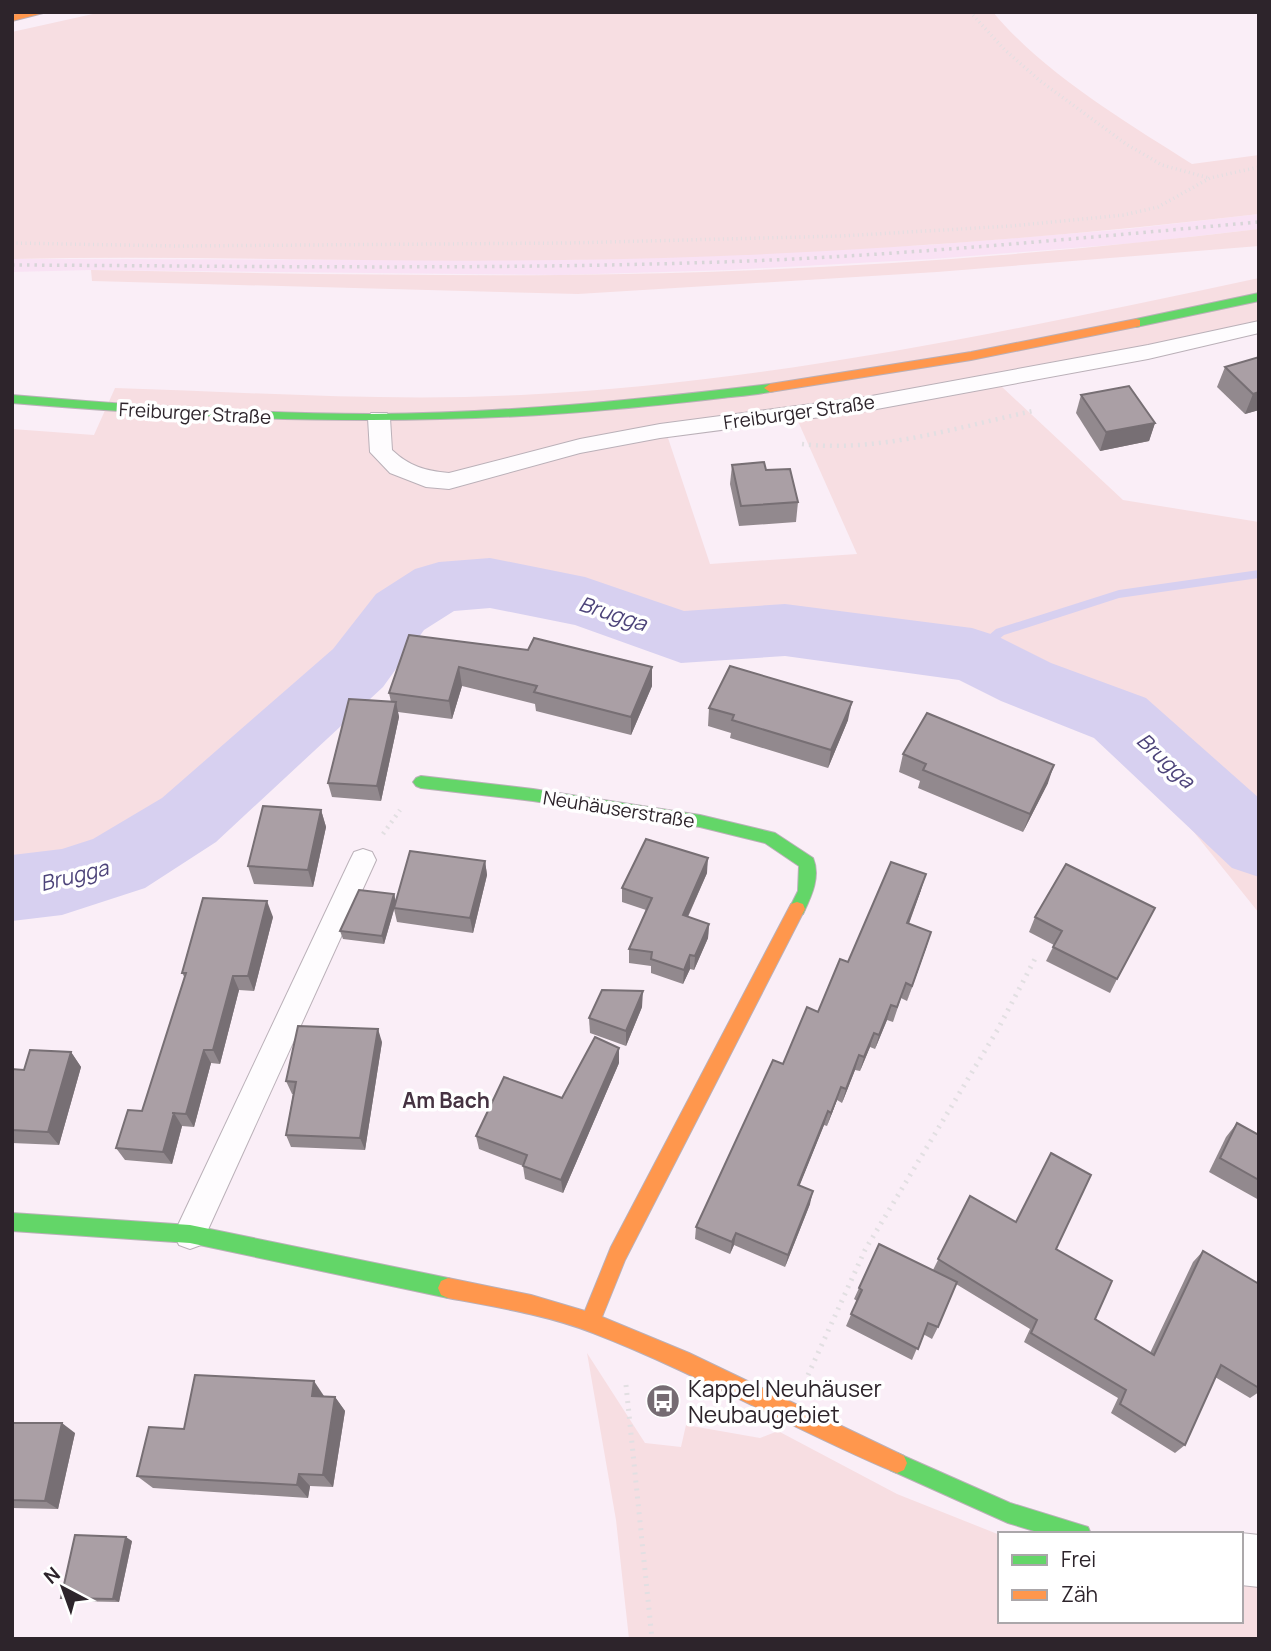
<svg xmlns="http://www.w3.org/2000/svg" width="1271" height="1651" font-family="Manrope,sans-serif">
	<rect width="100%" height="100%" fill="#faeef7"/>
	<path fill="#f9e2f4" d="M1259,214V229L1136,243L932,259L729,270L562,275L91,270L12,272V259L564,260L726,254L928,245L1127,229Z"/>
	<g fill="#f7dee2" fill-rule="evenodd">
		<path d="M102,12H993C1042,72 1127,123 1192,164L1259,155V214C1029,241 796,257 564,260C380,263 196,255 12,259V32Z"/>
		<path d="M1259,229V246L937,272L578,294L92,281L91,270C248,273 405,276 561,275C794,273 1028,257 1259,229Z"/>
		<path d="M1259,278V332L1001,386L1123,500L1259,522V913L1131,754L1031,699L948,672L806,653L657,647L470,591L414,613L366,669L212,819L94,893L12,907V429L94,435L115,388C249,392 386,402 521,395C770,383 1015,330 1259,278ZM797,419L857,554L710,564L667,435Z"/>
		<path d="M587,1353L645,1443L681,1447L686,1425L760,1438L778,1431L897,1494L1000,1535V1621H1241V1581L1259,1583V1639H629L616,1520Z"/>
	</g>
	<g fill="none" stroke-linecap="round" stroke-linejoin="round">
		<path fill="#d7d0f0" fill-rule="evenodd" d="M1259,570V578L1119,598L1004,635L976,658H968L966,655L996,629L1119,590Z"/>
		<path fill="#d7d0f0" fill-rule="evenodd" d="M490,558L585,577L684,611L785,604L972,628L997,636L1051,663L1146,698L1259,798V877L1232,868L1094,738L1001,701L959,680L785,656L681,663L575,625L490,608L454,611L424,630L383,687L216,842L145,888L62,915L12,921V855L62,849L93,839L162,798L333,649L376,594L415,569L439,562Z"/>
		<g stroke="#bab0b8" stroke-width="2">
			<g id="lane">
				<path d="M1259,321V333L1148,359L866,411L660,438L580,453L449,489L426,487L390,473L370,452L368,418L371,413H387L390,418L392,450C409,466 425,471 449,473L580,439L660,424L866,397L1148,345Z"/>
				<path d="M363,849L372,852L376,860L201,1245L190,1249L179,1245L174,1234L179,1223L350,860L354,852Z"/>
			</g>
		</g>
		<g stroke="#bab0b8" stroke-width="2">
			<path id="street" d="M1241,1533L1259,1535V1587L1241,1585Z"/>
		</g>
		<g stroke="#bab0b8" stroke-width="2">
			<g id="fast">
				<path d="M1259,293V301L1136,327L1130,323L1136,319Z"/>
				<path d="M770,384L776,388L774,391C758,395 739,396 722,398C687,402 652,406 616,409C414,428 214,420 12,403V395C132,405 252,414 373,414C506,413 638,400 770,384Z"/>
				<path d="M421,776L533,789L700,815L775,833L813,858C821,877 811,897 803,914L797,916L791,914L789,909L798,891L799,866L765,843L700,827L533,801L421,788L416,786L413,782L416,778Z"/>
				<path d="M12,1213L190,1225L448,1278L455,1281L458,1288L455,1295L448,1298L190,1243L12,1231Z"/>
				<path d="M897,1453L1010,1503L1088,1527L1091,1534H1044L1008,1523L890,1470L887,1463L890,1456Z"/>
			</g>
		</g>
		<g stroke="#bab0b8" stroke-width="2">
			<g id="slow">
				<path d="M26,12H47L12,21V15Z"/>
				<path d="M1136,319L1140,320V326L971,360L770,392L764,388L770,384L971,352Z"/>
				<path d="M797,902L803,904L805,909L625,1260L602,1317L689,1353L904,1456L907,1463L904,1470L897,1473C794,1430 697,1373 593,1333C547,1315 496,1307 448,1298L441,1295L438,1288L441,1281L448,1278L531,1295L585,1311L611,1247L791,904Z"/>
			</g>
		</g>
		<g stroke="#e2dfe2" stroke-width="3.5" stroke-dasharray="1 3.5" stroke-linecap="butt">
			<path d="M970,12L1005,50L1039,80L1126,144L1162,165L1209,178"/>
			<path d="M12,243L178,246L569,243L841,236L1011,226L1124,215L1158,207L1210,178L1259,167"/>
		</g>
		<g stroke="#e2dfe2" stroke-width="4.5" stroke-dasharray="2 5" stroke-linecap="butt">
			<path d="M802,444C879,453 958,427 1033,411"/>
			<path d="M383,834L400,810"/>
		</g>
		<g stroke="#e2dfe2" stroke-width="5" stroke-dasharray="2 6" stroke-linecap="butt">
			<path d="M808,1375L865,1250L998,1029L1036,957"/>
			<path d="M626,1385L652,1639"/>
		</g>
		<use href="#lane" fill="#fefcfe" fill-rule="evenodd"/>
		<use href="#street" fill="#fefcfe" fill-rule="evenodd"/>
		<use href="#fast" fill="#63d668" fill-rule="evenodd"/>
		<use href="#slow" fill="#ff974d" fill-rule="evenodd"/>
		<path stroke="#d8d5d8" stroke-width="3.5" stroke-dasharray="2.5 5" stroke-linecap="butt" d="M12,265C248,266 485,270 721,262C901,256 1080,238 1259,222"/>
	</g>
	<g fill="#92898e">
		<path d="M1259,357V410L1245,414L1217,387L1225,367Z"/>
		<path d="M1081,395L1155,423L1149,441L1100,451L1076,413Z"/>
		<path d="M732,465L766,470L798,502L796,522L739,526L730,484Z"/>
		<path d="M409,635L652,667V686L631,735L536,711L535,704L462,686L452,719L398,712L399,717L381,801L332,797L328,783L391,702L389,693Z"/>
		<path d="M709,708L848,720L828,768L730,738L731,733L708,726Z"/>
		<path d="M903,754L1048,783L1023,832L918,788L920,781L899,772Z"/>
		<path d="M321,810L326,827L313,887L254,884L248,866Z"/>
		<path d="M485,861L487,875L473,933L397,922L394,909L384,944L343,939L340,931L394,894L396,902Z"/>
		<path d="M1066,864L1117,979L1110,993L1046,961L1054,945L1029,932L1035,917Z"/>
		<path d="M707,873L688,917L709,924L708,938L694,970L690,969L683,984L651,973V966L629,963V949L646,910L622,902V888Z"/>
		<path d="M921,890L909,924L931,932L926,948L907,1001L901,998L893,1022L887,1020L875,1049L870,1047L860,1071L855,1070L842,1103L837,1100L827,1126L824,1125L799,1186L810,1204L785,1267L734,1245L730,1254L695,1239L696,1227L783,1064L818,1012L848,962Z"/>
		<path d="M273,917L254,991L239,990L220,1064L211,1063L194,1127L182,1126L172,1164L125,1160L116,1148L142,1111L185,978L182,973Z"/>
		<path d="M642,1007L626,1046L590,1033L589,1018Z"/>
		<path d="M382,1042L365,1150L291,1147L286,1135L293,1094H292L286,1081Z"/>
		<path d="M71,1052L81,1067L59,1145L12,1143V1069L24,1070Z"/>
		<path d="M619,1063L563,1193L525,1179L523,1166L479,1149L476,1136L562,1098Z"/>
		<path d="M1237,1123L1259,1135V1200L1209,1172L1226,1137Z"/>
		<path d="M1051,1153L1056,1249L1095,1319L1150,1353L1193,1262L1203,1251L1259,1284V1392L1250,1398L1215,1377L1185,1445L1175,1453L1111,1413L1118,1398L1024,1342L1030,1329L956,1284L938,1327L932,1339L923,1334L912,1360L846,1326L857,1301L854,1299L859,1288L940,1274L933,1270L970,1196L1016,1222Z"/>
		<path d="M324,1396L335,1397L345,1411L333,1487L310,1486L308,1498L153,1488L137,1476L184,1429Z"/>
		<path d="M12,1423L75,1433L58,1509L12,1508Z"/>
		<path d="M132,1541L119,1602L68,1601L61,1598Z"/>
	</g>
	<g fill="#776f74">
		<path d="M1259,392V410L1245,414L1253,394Z"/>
		<path d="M1155,423L1149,441L1100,451L1106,432Z"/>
		<path d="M459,667L462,686L452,719L449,701Z"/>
		<path d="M652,667V686L631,735V717Z"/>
		<path d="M396,702L399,717L381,801L377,786Z"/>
		<path d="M852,702L848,720L828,768L831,750Z"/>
		<path d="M1054,765L1048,783L1023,832L1030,814Z"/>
		<path d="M321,810L326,827L313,887L308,870Z"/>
		<path d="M708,858L707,873L682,929L683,915Z"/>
		<path d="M485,861L487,875L473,933L470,918Z"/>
		<path d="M926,874L921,890L903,939L907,923Z"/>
		<path d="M394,894L396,903L384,944L382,936Z"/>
		<path d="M267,901L273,917L254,991L248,976Z"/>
		<path d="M709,924L708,938L694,970L695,956Z"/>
		<path d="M931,932L926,948L907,1001L912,986Z"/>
		<path d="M690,955V969L683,984L684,970Z"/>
		<path d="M233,976L239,990L220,1064L213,1050Z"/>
		<path d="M643,991L642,1007L626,1046V1031Z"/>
		<path d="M891,1005L887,1020L875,1049L879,1035Z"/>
		<path d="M378,1029L382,1042L365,1150L360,1138Z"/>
		<path d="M874,1033L870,1047L860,1071L864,1057Z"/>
		<path d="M619,1048V1063L563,1193L561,1180Z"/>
		<path d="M204,1050L211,1063L194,1127L186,1114Z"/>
		<path d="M71,1052L81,1067L59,1145L48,1132Z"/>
		<path d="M859,1055L855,1070L842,1103L846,1089Z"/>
		<path d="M841,1087L837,1100L827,1126L831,1113Z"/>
		<path d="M828,1111L824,1125L795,1197L798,1185Z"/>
		<path d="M174,1113L182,1126L172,1164L163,1152Z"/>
		<path d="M813,1191L810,1204L785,1267L788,1255Z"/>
		<path d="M736,1233L734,1245L730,1254L732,1242Z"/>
		<path d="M314,1381L324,1396H312Z"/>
		<path d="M335,1397L345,1411L333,1487L323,1475Z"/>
		<path d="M62,1423L75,1433L58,1509L45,1501Z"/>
		<path d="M299,1474L310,1486L308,1498L297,1485Z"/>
		<path d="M126,1537L132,1541L119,1602L113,1599Z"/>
	</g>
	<g fill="#aa9fa5" stroke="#776f74" stroke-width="2">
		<path d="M1259,357V392L1253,394L1225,367Z"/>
		<path d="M1129,386L1155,423L1106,432L1081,395Z"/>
		<path d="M764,462L766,470L790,469L798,502L741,506L732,465Z"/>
		<path d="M409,635L528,650L534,638L652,667L631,717L534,692L537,686L459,667L449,701L389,693Z"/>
		<path d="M730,666L852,702L831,750L732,720L734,715L709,708Z"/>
		<path d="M349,699L396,702L377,786L328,783Z"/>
		<path d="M927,713L1054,765L1030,814L923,770L926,764L903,754Z"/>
		<path d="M263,806L321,810L308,870L248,866Z"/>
		<path d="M646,839L708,858L683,915L709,924L695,956L690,955L684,970L651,959L652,952L629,949L652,898L622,888Z"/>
		<path d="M410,851L485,861L470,918L394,908Z"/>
		<path d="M891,862L926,874L907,923L931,932L912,986L906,983L897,1007L891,1005L879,1035L874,1033L864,1057L859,1055L846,1089L841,1087L831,1113L828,1111L798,1185L813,1191L788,1255L736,1233L732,1242L696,1227L773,1060L783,1064L807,1007L818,1012L840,959L848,962Z"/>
		<path d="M1066,864L1155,908L1117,979L1053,947L1062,931L1035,917Z"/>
		<path d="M359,890L394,894L382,936L340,931Z"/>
		<path d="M203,898L267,901L248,976H233L213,1050H204L186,1114L172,1113H174L163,1152L116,1148L128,1110L142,1111L186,973H182Z"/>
		<path d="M602,990L643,991L626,1031L589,1018Z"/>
		<path d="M298,1026L378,1029L360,1138L286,1135L296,1082L286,1081Z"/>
		<path d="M595,1037L619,1048L561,1180L523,1166L527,1155L476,1136L504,1077L562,1098Z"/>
		<path d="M30,1050L71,1052L48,1132L12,1130V1069L24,1070Z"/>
		<path d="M1237,1123L1259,1135V1180L1220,1158Z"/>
		<path d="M1051,1153L1091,1175L1056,1249L1112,1281L1095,1319L1154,1355L1203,1251L1259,1284V1388L1221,1365L1185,1445L1120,1404L1126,1390L1031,1333L1037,1320L938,1259L970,1196L1016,1222Z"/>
		<path d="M879,1244L957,1282L938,1327L928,1323L918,1349L851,1314L862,1290L859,1288Z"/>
		<path d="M195,1375L314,1381L312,1396L335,1397L323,1475L299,1474L297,1485L137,1476L149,1427L184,1429Z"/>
		<path d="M12,1423H62L45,1501L12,1500Z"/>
		<path d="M75,1535L126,1537L113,1599L61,1598Z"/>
	</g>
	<defs>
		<g id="bus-disc" transform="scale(1.75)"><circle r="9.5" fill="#756b72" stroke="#fff"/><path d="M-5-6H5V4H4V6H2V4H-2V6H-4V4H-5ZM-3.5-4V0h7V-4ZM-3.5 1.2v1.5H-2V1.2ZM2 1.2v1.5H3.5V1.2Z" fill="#fff"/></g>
	</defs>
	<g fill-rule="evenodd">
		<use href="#bus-disc" x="663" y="1401"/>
	</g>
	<g text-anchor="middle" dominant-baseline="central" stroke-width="7" stroke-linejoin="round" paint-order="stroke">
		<g font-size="19" fill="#2d242b" stroke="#fff">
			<text transform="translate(799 412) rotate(-8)">Freiburger Straße</text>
			<text transform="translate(195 413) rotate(3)">Freiburger Straße</text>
			<text transform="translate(619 809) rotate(9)">Neuhäuserstraße</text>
		</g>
		<g font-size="21" font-style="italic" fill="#4d447a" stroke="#fff">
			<text transform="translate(613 613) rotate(18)">Brugga</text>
			<text transform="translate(1166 760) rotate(43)">Brugga</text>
			<text transform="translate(74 875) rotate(-14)">Brugga</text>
		</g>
		<g font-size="21" font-weight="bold" fill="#453241" stroke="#fff">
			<text x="446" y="1100">Am Bach</text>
		</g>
		<g font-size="23" fill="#2d242b" stroke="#fff" text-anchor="start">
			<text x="688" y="1388">Kappel Neuhäuser<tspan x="688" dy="26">Neubaugebiet</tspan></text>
		</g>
	</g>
	<rect width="1271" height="1651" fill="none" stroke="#2d242b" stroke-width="28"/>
	<rect x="998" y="1532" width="245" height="91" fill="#ffffff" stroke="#aba7aa" stroke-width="2"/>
	<rect x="1012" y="1555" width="35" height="10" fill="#63d668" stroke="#aba7aa" stroke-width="2"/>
	<text x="1061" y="1567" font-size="21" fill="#2d242b">Frei</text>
	<rect x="1012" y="1590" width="35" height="10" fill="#ff974d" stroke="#aba7aa" stroke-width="2"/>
	<text x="1061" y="1602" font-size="21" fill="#2d242b">Zäh</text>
	<g transform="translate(63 1588) rotate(319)" stroke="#ffffff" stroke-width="5" paint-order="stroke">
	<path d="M0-5L12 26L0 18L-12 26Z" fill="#2d242b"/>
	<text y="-10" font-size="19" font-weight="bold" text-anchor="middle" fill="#2d242b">N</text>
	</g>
</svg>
